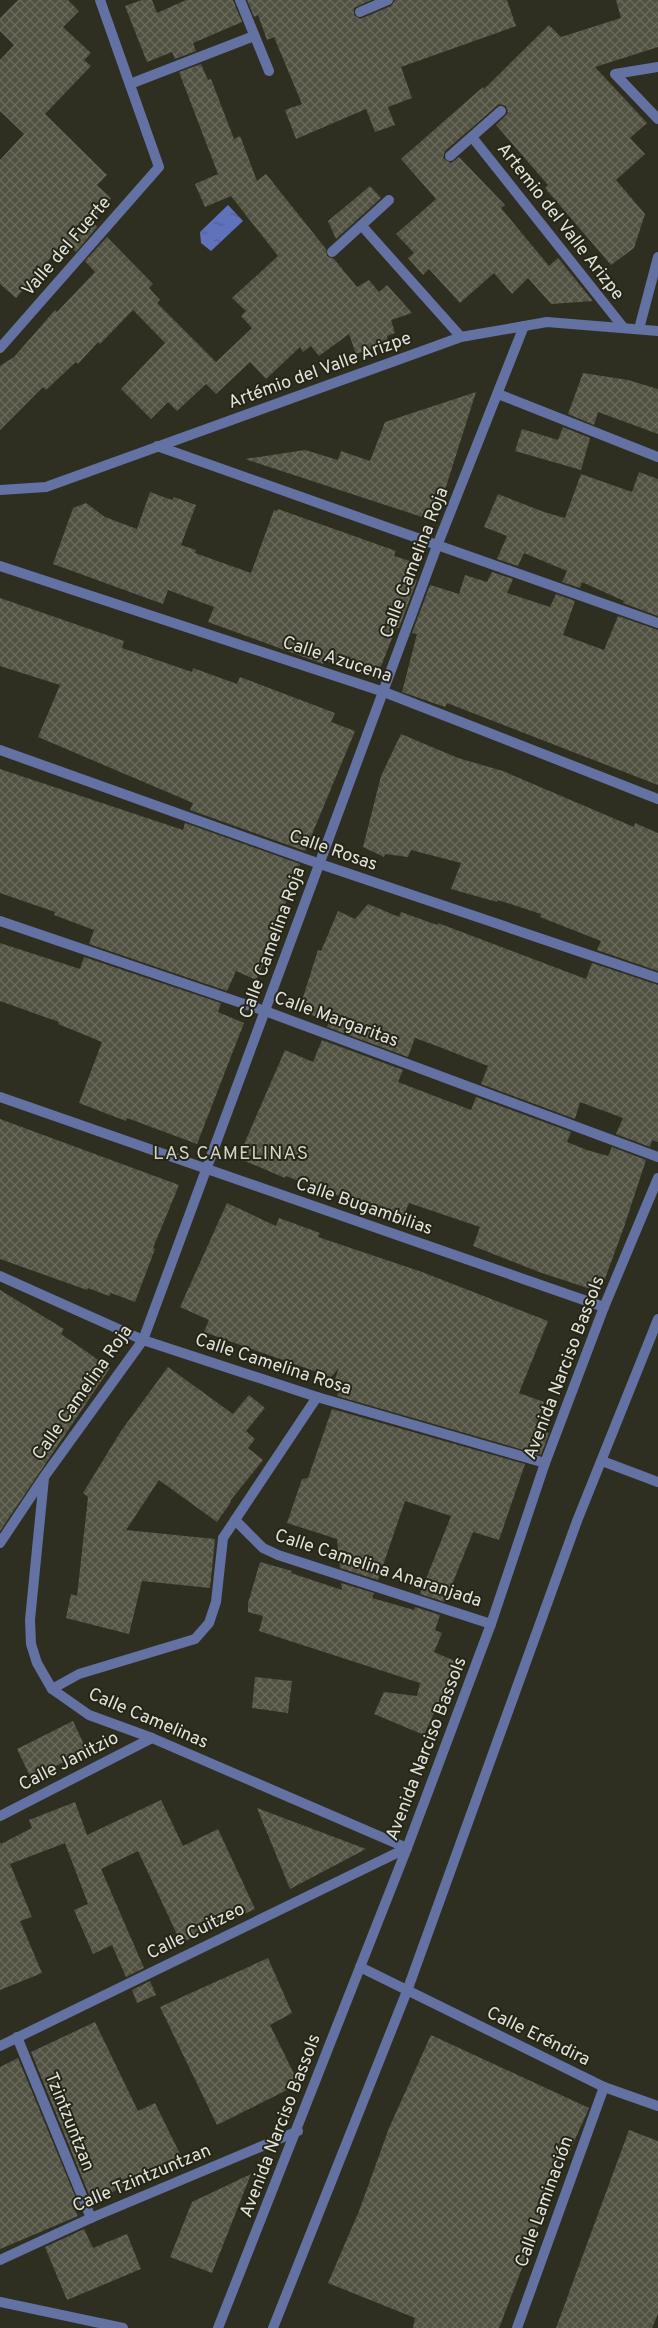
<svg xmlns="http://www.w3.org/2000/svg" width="658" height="2328" font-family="Overpass,sans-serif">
	<defs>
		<pattern id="water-ripples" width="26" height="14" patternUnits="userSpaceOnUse" patternTransform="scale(1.25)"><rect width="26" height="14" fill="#6172bd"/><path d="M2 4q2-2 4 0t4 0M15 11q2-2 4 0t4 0" fill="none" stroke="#55608b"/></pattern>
		<pattern id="building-cross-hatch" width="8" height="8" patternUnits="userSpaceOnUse" patternTransform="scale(1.25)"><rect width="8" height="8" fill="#525243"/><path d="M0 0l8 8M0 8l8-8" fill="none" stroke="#6b6b5e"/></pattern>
	</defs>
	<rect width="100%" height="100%" fill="#2f2f21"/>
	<path fill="url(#water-ripples)" d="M228,205L243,221L211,251L201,243L200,232Z"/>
	<g fill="url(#building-cross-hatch)">
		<path d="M18,0H68L79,11L63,27L91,53L84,60L91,66L45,114L107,175L97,185L111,198L91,220L97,227L76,252L65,241L16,298L0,284V160L24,134L0,111V60L14,45L0,31V18Z"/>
		<path d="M142,0H152L157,13L186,0H233L242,22L193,43L196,51L175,59L172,52L147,62L125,6Z"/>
		<path d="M247,0H371L354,8V15L360,19L391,6L395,0H507L516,26L401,67L412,98L388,107L395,125L375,132L366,109L296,139L285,110L302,104L274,37L267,40L258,15L254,17Z"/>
		<path d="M616,0H658V47L595,67L647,123L630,138L645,154L616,180L645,214L634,248L611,265L545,188L548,185L496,125L508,113L506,106L499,104L445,151L443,158L451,163L459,157L505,205L501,208L549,266L558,258L593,301L551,304L528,278L512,294L494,273L460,303L429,269L423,275L408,258L414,253L396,234L436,199L401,159L483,87L484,89L549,25L561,37L621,18Z"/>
		<path d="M201,64L208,80L211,79L234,139L240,136L257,181L266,174L326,249L327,256L334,259L357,287L369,280L379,292L387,285L412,313L391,320L395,333L387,336L388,343L356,354L349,334L319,356L311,346L303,352L300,347L266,379L250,362L216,394L206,384L177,411L168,402L151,419L121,389L165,343L133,310L100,344L98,342L78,364L76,362L46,390L43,387L0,430V366L14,357L55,310L57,312L95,272L85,261L107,237L153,284L149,288L160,300L157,303L216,362L252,328L241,316L246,311L232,298L278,256L231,196L205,207L195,184L218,174L179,72Z"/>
		<path d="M370,186L381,198L336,239L328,221Z"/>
		<path d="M583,373L628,380L658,389V434L598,412L594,425L568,414Z"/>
		<path d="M476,392L437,515L424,511L422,517L245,459L305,450L338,460L341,451L370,461L385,422Z"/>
		<path d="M563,427L590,438L581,470L515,451L522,429L558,440Z"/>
		<path d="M639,472L658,479V616L623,603L624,601L582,582L580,588L562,582L567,571L524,553L518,566L497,559L507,536L484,527L498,494L544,512L565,518L581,474L632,492Z"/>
		<path d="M150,492L172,500L174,497L196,505L181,545L196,550L195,553L251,573L274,510L277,511L278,509L396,551L394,556L416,563L411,578L417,580L399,628H396L376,679L325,660L323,664L208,622L214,607L168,590L163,604L53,564L73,508L86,503L105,517L137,529Z"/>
		<path d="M492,572L513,579L507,593L550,607L556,594L575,601L563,635L604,650L618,616L658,630V785L447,703L445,707L402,692L417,634L412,633L430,585L459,594L465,575L487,582Z"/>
		<path d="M0,598L124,641L122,648L192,672L193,668L237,684L240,677L335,713L331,722L355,731L305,851L190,810L193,803L38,737L60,685L0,666Z"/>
		<path d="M401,734L458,758L503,771L634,827L635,823L658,833V971L597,950L601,941L540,917L541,914L498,900L497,902L451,889L461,863L411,850L408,857L385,854L384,857L363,847L381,776Z"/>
		<path d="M0,769L183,830L185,823L300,864L288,895L278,931L256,980L236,971L227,991L89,944L94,930L54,915L55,912L0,893Z"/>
		<path d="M368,904L399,917L401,912L437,925L438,923L586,979L592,963L658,985V1142L652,1140L650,1147L616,1134L623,1118L580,1102L575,1119L481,1084L488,1066L442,1048L415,1038L408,1057L327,1027L329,1022L299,1010L318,950L321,951L338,911L355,919Z"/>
		<path d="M0,943L80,969L84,957L221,1003L218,1012L244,1023L197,1144L127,1118L126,1121L79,1103L102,1042L58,1024L59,1022L0,1001Z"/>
		<path d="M322,1040L403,1070L398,1082L471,1110L476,1097L571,1132L567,1142L587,1150L608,1156L612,1147L646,1160L624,1227L600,1292L539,1272L473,1246L480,1227L409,1203L404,1215L360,1200L358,1203L286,1176L285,1178L238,1158L285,1050L313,1062Z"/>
		<path d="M0,1119L179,1185L153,1248L155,1249L135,1302L111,1293L109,1296L88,1288L87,1290L0,1259Z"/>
		<path d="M227,1203L276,1226L279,1218L320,1233L318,1237L422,1272L548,1321L519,1393L544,1402L535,1428L549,1433L541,1455L337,1396L342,1381L335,1379L339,1368L331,1377L204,1332L209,1320L180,1307Z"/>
		<path d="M0,1290L64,1329L61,1334L110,1368L0,1531Z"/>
		<path d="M168,1367L233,1414L249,1395L265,1408L246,1431L255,1439L248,1448L263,1460L230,1501L231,1502L217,1522L159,1480L126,1530L215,1539L210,1588L142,1581L129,1634L66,1618L71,1594L77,1596L88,1497L83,1493L121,1431Z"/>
		<path d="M332,1409L525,1464L499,1540L473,1532L445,1602L420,1594L451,1516L405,1501L378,1580L340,1568L337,1539L287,1523L302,1479L308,1478Z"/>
		<path d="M260,1562L292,1571L291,1573L342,1590L341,1583L374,1593L372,1598L414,1610L415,1607L440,1615L435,1630L442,1633L434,1652L457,1662L424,1735L374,1714L384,1692L417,1696L420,1683L259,1631L263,1616L248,1612V1603Z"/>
		<path d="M255,1677L292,1681L288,1713L252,1708Z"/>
		<path d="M73,1721L87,1751L31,1778L17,1749Z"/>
		<path d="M161,1800L183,1846L218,1829L255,1909L181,1943L138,1851L101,1869L144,1968L126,1977L112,1945L93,1954L74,1910L88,1904L65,1843L10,1864L32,1917L20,1921L42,1973L0,1990V1842L1,1844L32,1828L29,1820L75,1802L87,1835Z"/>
		<path d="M257,1808L366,1849L290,1889Z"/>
		<path d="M268,1958L292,2013L270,2025L299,2084L217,2125L160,2007Z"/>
		<path d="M150,1981L156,1995L137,2003L132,1990Z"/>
		<path d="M95,2022L138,2111L155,2103L182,2158L92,2202L31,2052Z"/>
		<path d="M431,2035L589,2108L549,2198L499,2328H413L415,2318L328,2283L359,2211L389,2128Z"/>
		<path d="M18,2058L80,2208L75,2210L78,2216L0,2249V2067Z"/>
		<path d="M629,2130L658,2141V2314L652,2328H556Z"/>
		<path d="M251,2174L212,2273L170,2257L192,2202Z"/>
		<path d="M84,2229L93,2248L127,2234L141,2269L67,2300L45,2247Z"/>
	</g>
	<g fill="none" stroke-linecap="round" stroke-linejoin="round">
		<g stroke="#6371a3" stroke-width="10">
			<path d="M240,0L269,71"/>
			<path d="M360,12L388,0"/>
			<path d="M658,67L615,74L658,119"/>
			<path d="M130,84L254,36"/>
			<path d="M472,137L623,327"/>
			<path d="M450,156L501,111"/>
			<path d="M362,226L461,337"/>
			<path d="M332,252L389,200"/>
			<path d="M639,329L658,257"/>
			<path d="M0,348L159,167L100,0"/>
			<path d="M498,394L658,457"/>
			<path d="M157,446L658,623"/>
			<path d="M0,566L384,692L658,799"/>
			<path d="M0,750L320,864L658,978"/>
			<path d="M0,921L265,1011L658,1157"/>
			<path d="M0,1097L604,1307"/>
			<path d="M0,1276L143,1340L317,1397L545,1463"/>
			<path d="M602,1461L658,1482"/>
			<path d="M44,1478L30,1620L31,1644L37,1663L52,1689L89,1715L152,1738L407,1848"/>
			<path d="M235,1520L263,1548L278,1555L491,1624"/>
			<path d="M0,1543L44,1477L143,1340L437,546L524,326"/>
			<path d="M52,1689L79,1674L195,1639L209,1623L216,1602L223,1538L317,1397"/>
			<path d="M0,1816L152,1738"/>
			<path d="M360,1967L604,2087L658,2106"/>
			<path d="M17,2037L91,2218"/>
			<path d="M0,2046L407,1848"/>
			<path d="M0,2260L91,2218L298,2131"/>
			<path d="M0,2302L123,2328"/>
			<path d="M517,2328L604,2087"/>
		</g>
		<g stroke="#6371a3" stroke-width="10">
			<path d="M0,490L46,487L461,337L547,322L658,331"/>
			<path d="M218,2328L407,1848L491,1624L545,1463L604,1307L658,1178"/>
			<path d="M273,2328L407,1991L577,1521L658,1319"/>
		</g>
	</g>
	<g text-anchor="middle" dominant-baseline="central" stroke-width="4" stroke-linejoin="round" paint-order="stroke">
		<g font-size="18" fill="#e2e3da" stroke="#252518">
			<text transform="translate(560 222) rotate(52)">Artemio del Valle Arizpe</text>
			<text transform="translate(67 247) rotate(-49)">Valle del Fuerte</text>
			<text transform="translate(320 371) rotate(-20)">Artémio del Valle Arizpe</text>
			<text transform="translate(415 563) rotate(-69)">Calle Camelina Roja</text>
			<text transform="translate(337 660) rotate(18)">Calle Azucena</text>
			<text transform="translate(333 851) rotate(19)">Calle Rosas</text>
			<text transform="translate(273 943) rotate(-70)">Calle Camelina Roja</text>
			<text transform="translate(336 1020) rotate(20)">Calle Margaritas</text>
			<text transform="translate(364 1207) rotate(19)">Calle Bugambilias</text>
			<text transform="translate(273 1365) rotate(18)">Calle Camelina Rosa</text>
			<text transform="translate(565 1368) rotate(-69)">Avenida Narciso Bassols</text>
			<text transform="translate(83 1393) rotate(-55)">Calle Camelina Roja</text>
			<text transform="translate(378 1569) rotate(18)">Calle Camelina Anaranjada</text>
			<text transform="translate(148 1719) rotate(23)">Calle Camelinas</text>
			<text transform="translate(427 1749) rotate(-69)">Avenida Narciso Bassols</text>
			<text transform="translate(69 1762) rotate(-27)">Calle Janitzio</text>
			<text transform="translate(196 1932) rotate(-26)">Calle Cuitzeo</text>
			<text transform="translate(538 2037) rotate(26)">Calle Eréndira</text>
			<text transform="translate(69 2122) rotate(68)">Tzintzuntzan</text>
			<text transform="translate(281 2126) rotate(-69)">Avenida Narciso Bassols</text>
			<text transform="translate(142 2179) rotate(-23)">Calle Tzintzuntzan</text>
			<text transform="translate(545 2202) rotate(-70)">Calle Laminación</text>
		</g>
		<g font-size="19" letter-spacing="1" fill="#d3d4c2" stroke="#252518">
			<text x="231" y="1154">LAS CAMELINAS</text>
		</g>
	</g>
</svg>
